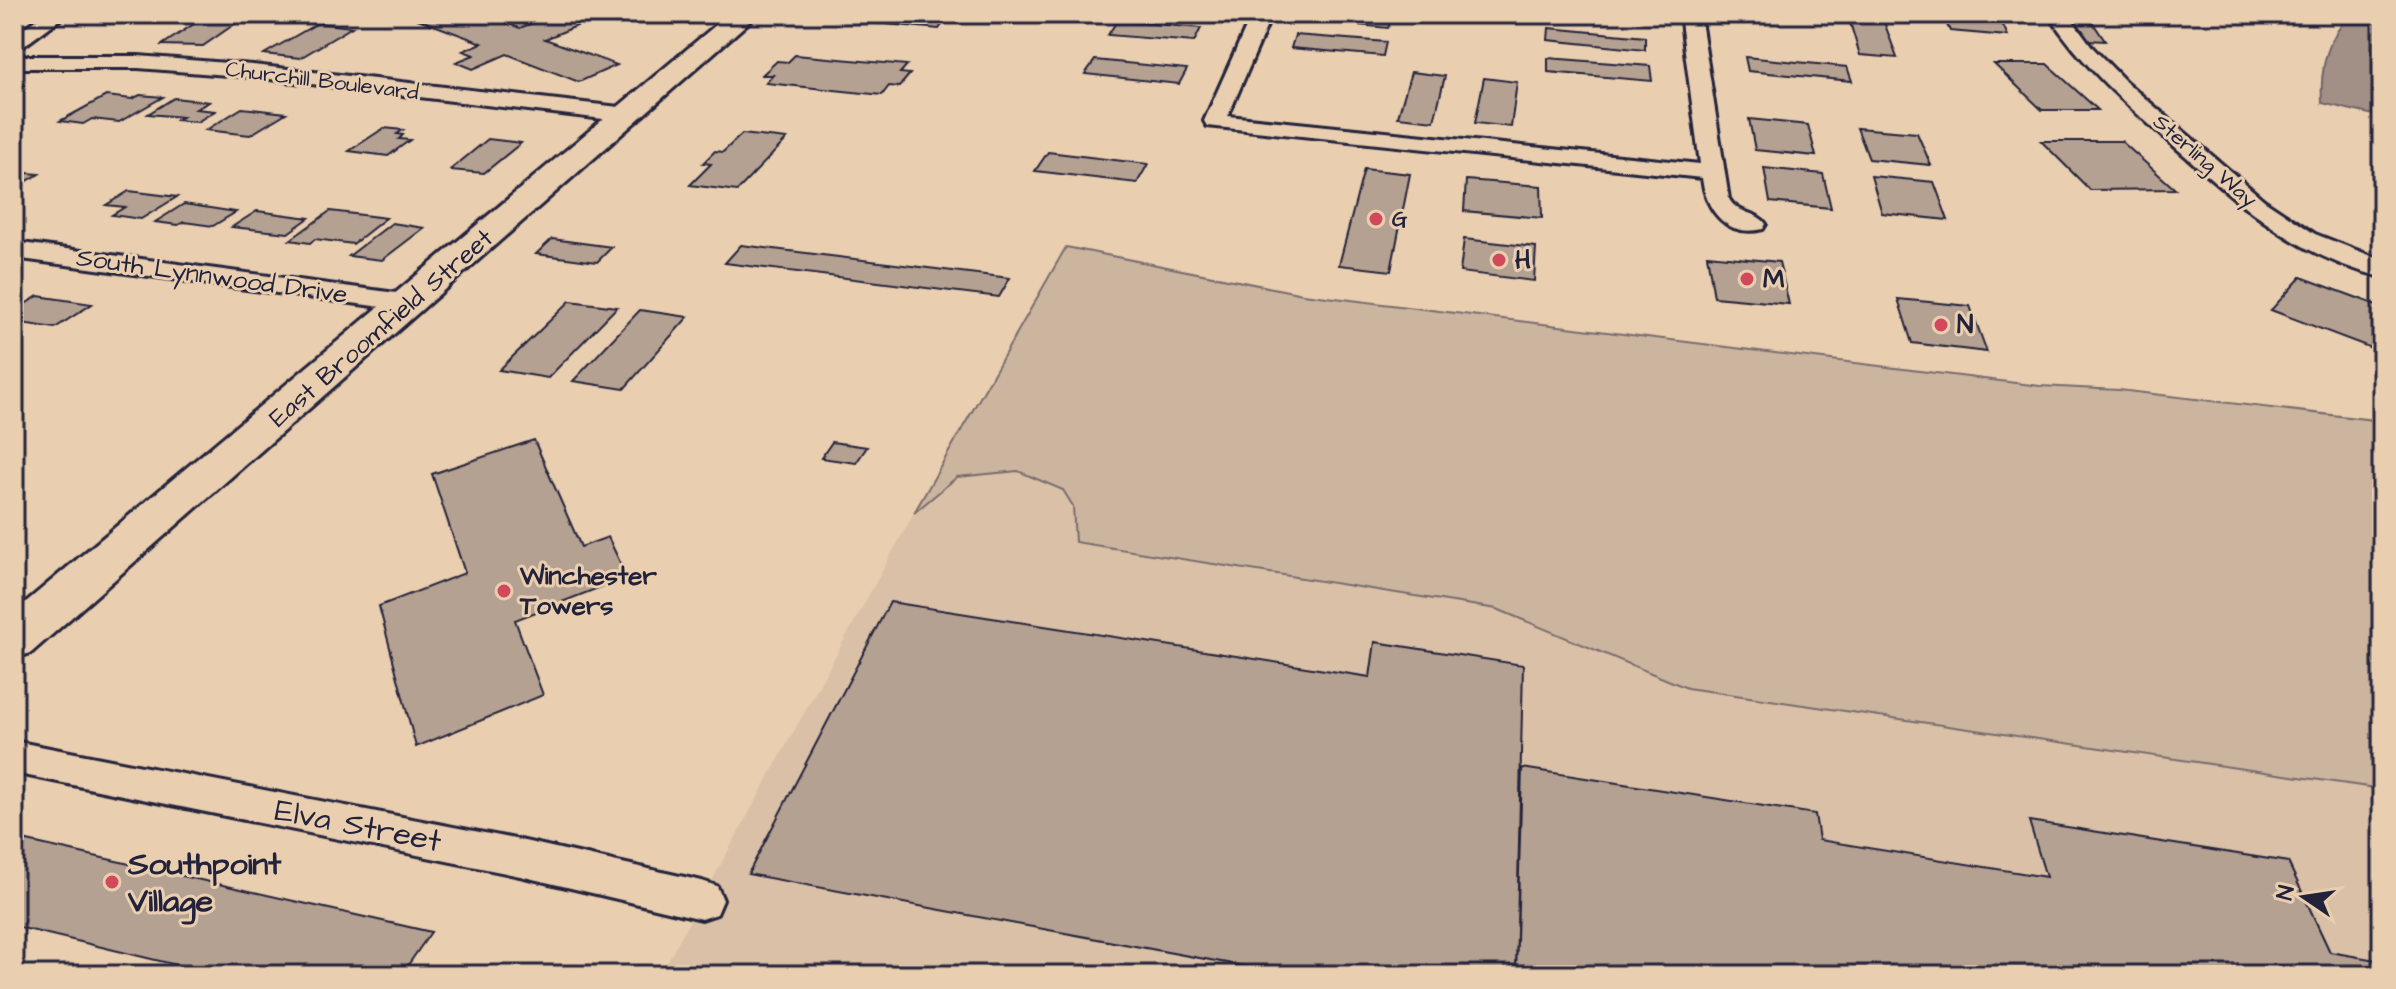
<svg xmlns="http://www.w3.org/2000/svg" width="2396" height="989" font-family="'Architects Daughter',sans-serif">
	<rect width="100%" height="100%" fill="#e9ceb0"/>
	<filter id="ink" filterUnits="userSpaceOnUse"><feTurbulence type="fractalNoise" baseFrequency=".0125" numOctaves="2"/><feDisplacementMap in="SourceGraphic" scale="16" xChannelSelector="R" yChannelSelector="G"/><feConvolveMatrix kernelMatrix="1 2 1 2 8 2 1 2 1" color-interpolation-filters="sRGB"/></filter>
	<g filter="url(#ink)">
		<path fill="#d9c0a7" d="M1018,471L1063,490L1073,506L1075,542L1497,609L1687,688L2382,789V975H660L914,513L957,477Z"/>
		<path fill="#ccb59f" stroke="#776c6d" stroke-width="2" d="M1066,247L1303,294L2040,386L2119,390L2382,421V789L1687,688L1497,609L1075,542L1073,506L1063,490L1018,471L957,477L914,513Z"/>
		<path fill="#a29086" stroke="#6f6468" stroke-width="2" d="M2351,14H2382V117L2322,103C2320,69 2326,39 2351,14Z"/>
		<g fill="#b5a191" stroke="#22223b" stroke-width="2">
			<path d="M209,14H249L203,46L162,45Z"/>
			<path d="M427,14H481L520,28L556,14H606L545,39L617,65L579,82L507,54L473,69L456,62L474,55L463,51L482,43L415,18Z"/>
			<path d="M837,14H962L954,23L944,22L939,29L832,19Z"/>
			<path d="M1298,14H1378L1393,15L1388,28L1296,19Z"/>
			<path d="M1449,14H1543V23L1448,15Z"/>
			<path d="M1942,14H1998L2008,36L1950,31Z"/>
			<path d="M2070,14H2087L2105,41L2086,40Z"/>
			<path d="M1848,16L1883,19L1897,58L1860,55Z"/>
			<path d="M1117,21L1201,28L1194,42L1108,35Z"/>
			<path d="M318,23L352,27L300,58L264,54Z"/>
			<path d="M1549,28L1645,37V50L1548,40Z"/>
			<path d="M1295,35L1386,42L1383,56L1291,48Z"/>
			<path d="M795,55L907,65L900,73L910,74L899,87L889,86L882,95L766,83L773,75H762L777,61L788,62Z"/>
			<path d="M1745,57L1847,67L1852,81L1748,71Z"/>
			<path d="M1548,58L1650,66L1652,81L1548,72Z"/>
			<path d="M1095,60L1187,69L1179,84L1085,74Z"/>
			<path d="M1994,64H2047L2098,110H2042Z"/>
			<path d="M1411,72L1445,76L1434,121L1398,117Z"/>
			<path d="M1484,78L1517,82L1511,127L1475,123Z"/>
			<path d="M140,95L163,97L119,122L92,119L83,124L60,121L106,96L132,99Z"/>
			<path d="M174,98L209,102L196,109L215,111L197,122L176,120L182,117L148,114Z"/>
			<path d="M242,108L286,113L250,135L206,130Z"/>
			<path d="M1749,119L1808,125L1816,156L1755,150Z"/>
			<path d="M384,128L403,130L397,134L403,135L399,139L410,140L388,156L349,151Z"/>
			<path d="M1857,128L1917,133L1931,165L1869,159Z"/>
			<path d="M742,134L787,139L737,191L690,185L711,164L703,163L715,151L723,152Z"/>
			<path d="M488,139L521,143L484,173L450,170Z"/>
			<path d="M2041,141H2121L2175,189L2090,190Z"/>
			<path d="M1048,152L1148,164L1137,183L1035,171Z"/>
			<path d="M1764,168L1823,174L1831,208L1770,202Z"/>
			<path d="M1364,169L1410,174L1391,271L1339,265Z"/>
			<path d="M14,172L39,174L14,189Z"/>
			<path d="M1871,176L1934,182L1948,220L1882,213Z"/>
			<path d="M1466,180L1541,186L1542,218L1464,211Z"/>
			<path d="M129,191L177,197L141,219L112,215L125,207L106,205Z"/>
			<path d="M184,204L236,212L213,226L184,222L178,225L155,222Z"/>
			<path d="M257,211L309,218L288,233L232,227Z"/>
			<path d="M330,211L386,218L353,244L315,239L310,243L290,240Z"/>
			<path d="M392,223L424,228L382,260L349,256Z"/>
			<path d="M552,239L612,247L597,262L536,254Z"/>
			<path d="M1464,239L1536,247L1534,281L1460,272Z"/>
			<path d="M741,245L1010,278L999,297L725,263Z"/>
			<path d="M1707,255L1779,262L1789,304L1714,297Z"/>
			<path d="M2301,277L2382,307V352L2271,310Z"/>
			<path d="M38,296L92,304L55,328L14,322V311Z"/>
			<path d="M1898,299L1970,306L1987,352L1912,343Z"/>
			<path d="M570,301L617,307L548,378L499,370Z"/>
			<path d="M640,310L688,317L624,389L573,381Z"/>
			<path d="M534,440L581,547L608,537L627,577L515,620L543,695L416,747L379,606L465,573L432,474Z"/>
			<path d="M832,442L867,447L856,463L821,458Z"/>
			<path d="M890,602L1370,677L1375,642L1523,665L1516,975H1291L748,874Z"/>
			<path d="M1522,768L1815,814L1819,840L2046,877L2029,821L2288,862L2330,952L2382,961V975H1516Z"/>
			<path d="M14,838L431,932L401,975H218L14,926Z"/>
		</g>
		<g fill="none" stroke-linecap="round" stroke-linejoin="round">
			<g stroke="#22223b" stroke-width="6">
				<g id="minor">
					<path d="M44,14H67L21,48L14,50V35Z"/>
					<path d="M1252,14H1272L1228,116L1700,164L1680,14H1700L1729,199C1738,215 1757,211 1766,224L1763,229C1726,238 1706,210 1702,178L1207,126L1204,121Z"/>
					<path d="M2048,14H2068L2093,48L2126,82L2264,200L2315,234L2382,260V277C2292,255 2241,204 2174,146C2127,105 2082,66 2048,14Z"/>
					<path d="M14,56H138L253,65L628,108L639,115L628,122L253,77L138,68H14Z"/>
					<path d="M14,242L411,295L421,297L424,303L421,309L411,311L14,258Z"/>
					<path d="M14,741L520,840L702,881L717,886L723,900L717,914L702,919L520,876L14,773Z"/>
				</g>
			</g>
			<g stroke="#22223b" stroke-width="6">
				<path id="secondary" d="M729,14H758L31,653L14,658V612Z"/>
			</g>
			<use href="#minor" fill="#e9ceb0" fill-rule="evenodd"/>
			<use href="#secondary" fill="#e9ceb0" fill-rule="evenodd"/>
		</g>
	</g>
	<g fill="#d1495b" stroke="#e9ceb0" stroke-width="3">
		<circle cx="1376" cy="219" r="8"/>
		<circle cx="1499" cy="260" r="8"/>
		<circle cx="1747" cy="279" r="8"/>
		<circle cx="1941" cy="325" r="8"/>
		<circle cx="504" cy="591" r="8"/>
		<circle cx="112" cy="882" r="8"/>
	</g>
	<g text-anchor="middle" dominant-baseline="central" stroke-width="6" stroke-linejoin="round" paint-order="stroke">
		<g font-size="22" fill="#22223b" stroke="#e9ceb0">
			<text transform="translate(322 81) rotate(7)">Churchill Boulevard</text>
			<text transform="translate(2205 161) rotate(41)">Sterling Way</text>
		</g>
		<g font-size="22" font-weight="bold" fill="#22223b" stroke="#e9ceb0" text-anchor="start">
			<text x="1392" y="219">G</text>
		</g>
		<g font-size="26" font-weight="bold" fill="#22223b" stroke="#e9ceb0" text-anchor="start">
			<text x="1515" y="260">H</text>
			<text x="1763" y="279">M</text>
			<text x="1957" y="325">N</text>
			<text x="520" y="576">Winchester<tspan x="520" dy="30">Towers</tspan></text>
		</g>
		<g font-size="26" fill="#22223b" stroke="#e9ceb0">
			<text transform="translate(212 276) rotate(8)">South Lynnwood Drive</text>
			<text transform="translate(381 328) rotate(-41)">East Broomfield Street</text>
		</g>
		<g font-size="32" fill="#22223b" stroke="#e9ceb0">
			<text transform="translate(358 826) rotate(11)">Elva Street</text>
		</g>
		<g font-size="32" font-weight="bold" fill="#22223b" stroke="#e9ceb0" text-anchor="start">
			<text x="128" y="864">Southpoint<tspan x="128" dy="37">Village</tspan></text>
		</g>
	</g>
	<rect width="2396" height="989" fill="none" stroke="#e9ceb0" stroke-width="48"/>
	<rect x="24" y="24" width="2348" height="941" fill="none" stroke="#22223b" stroke-width="3" filter="url(#ink)"/>
	<g transform="translate(2304 897) rotate(283)" stroke="#e9ceb0" stroke-width="6" paint-order="stroke">
	<path d="M0-6L14 30L0 20L-14 30Z" fill="#22223b"/>
	<text y="-12" font-size="22" font-weight="bold" text-anchor="middle" fill="#22223b">N</text>
	</g>
</svg>
